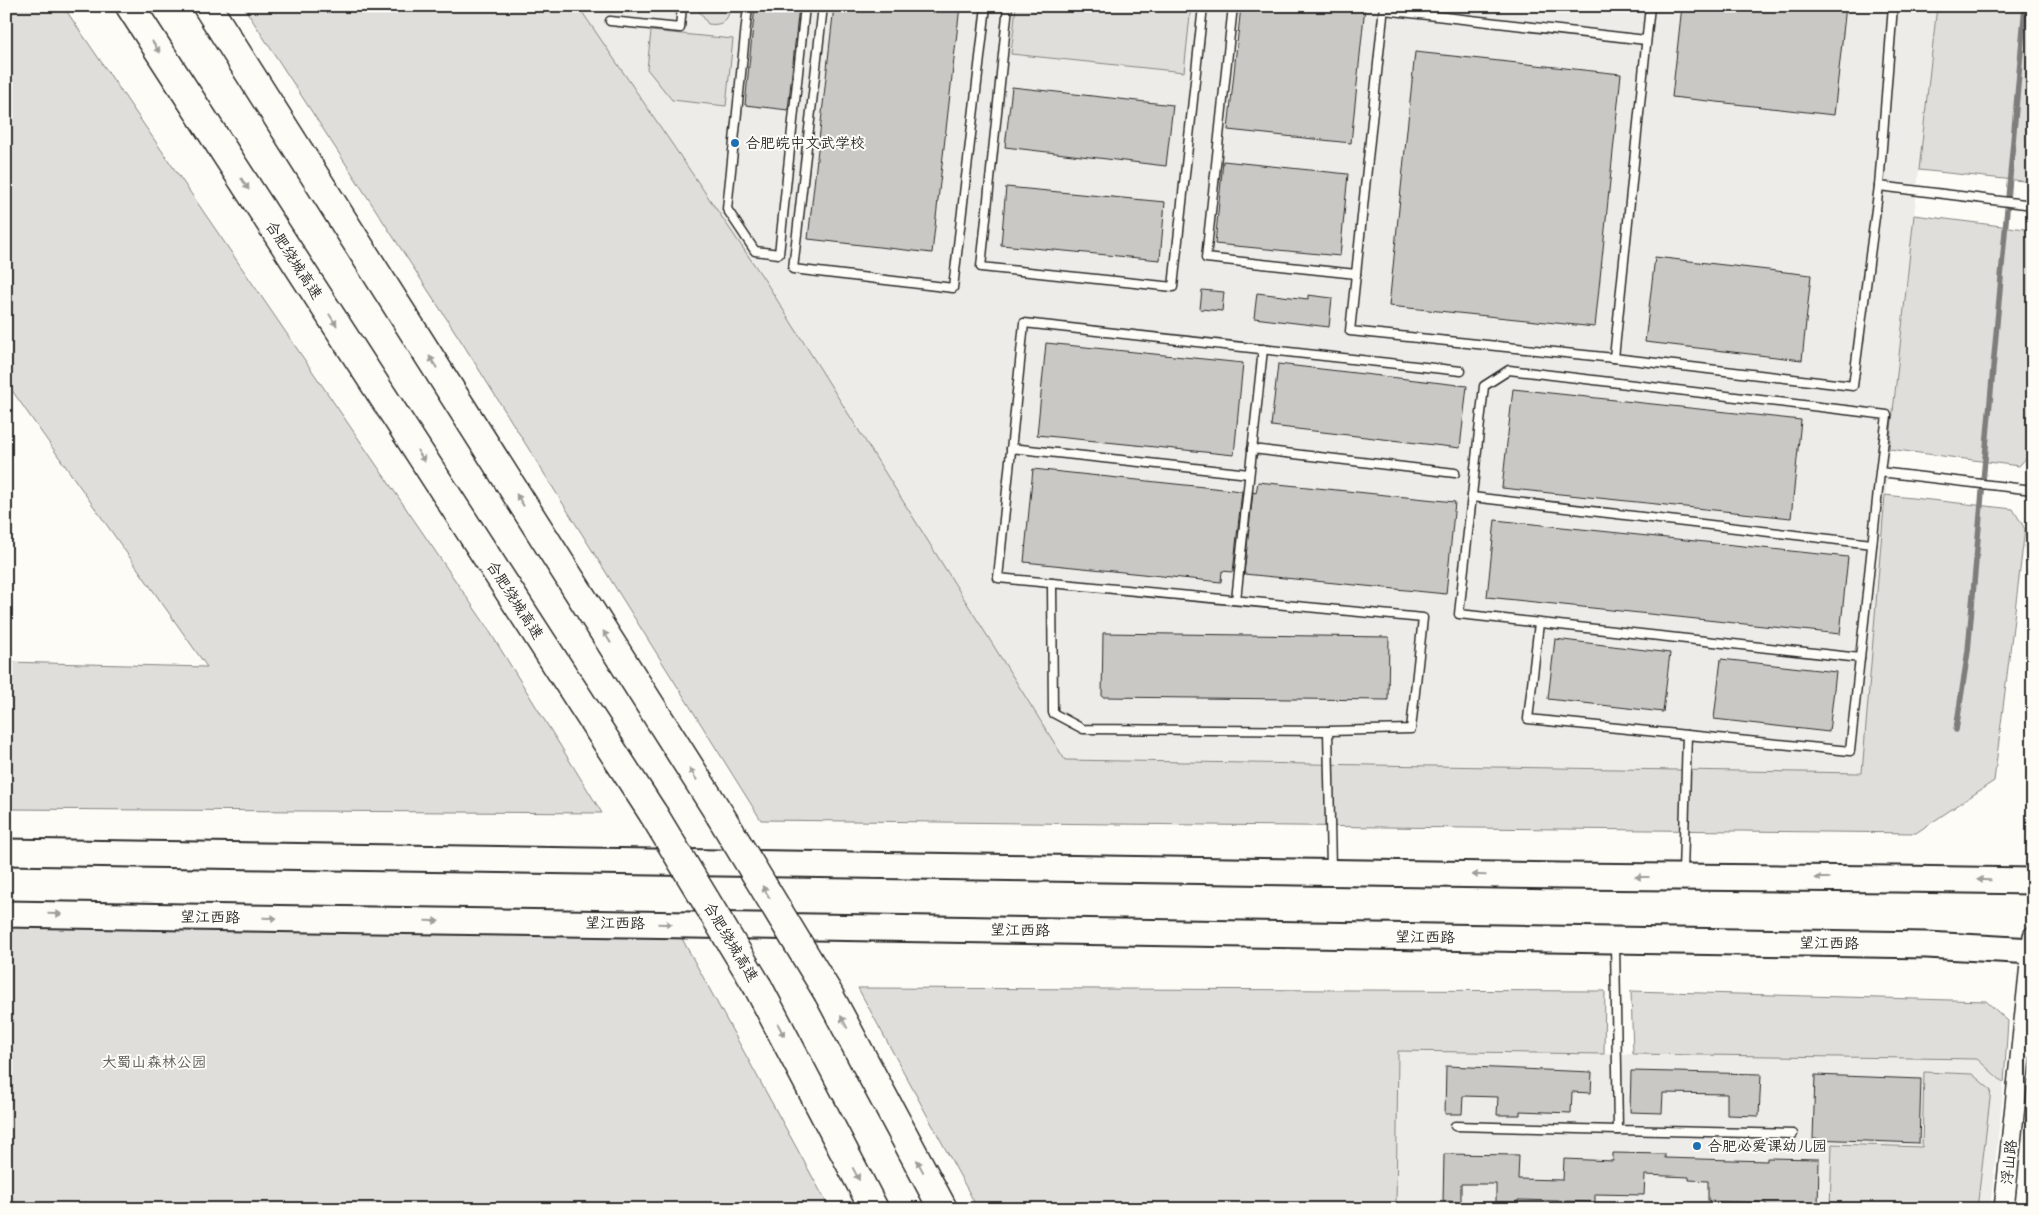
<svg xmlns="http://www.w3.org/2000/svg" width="2039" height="1215" font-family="'Shantell Sans','LXGW WenKai TC',sans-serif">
	<rect width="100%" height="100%" fill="#fdfcf7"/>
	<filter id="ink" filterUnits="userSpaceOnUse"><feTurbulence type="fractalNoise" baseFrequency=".02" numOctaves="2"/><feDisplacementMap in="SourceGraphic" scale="10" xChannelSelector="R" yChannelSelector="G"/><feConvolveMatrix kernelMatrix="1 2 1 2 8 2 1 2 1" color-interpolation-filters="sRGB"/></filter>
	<g filter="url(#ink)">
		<g fill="#edece8">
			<path d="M578,6H1937L1893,408L1862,773L1065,760L764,279Z"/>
			<path d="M1398,1051L1977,1059L2004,1083L1990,1209H1396Z"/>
		</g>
		<g fill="#dfdeda" stroke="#858482">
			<path d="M6,6H63L485,624L602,813L6,809V662L207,667L6,382Z"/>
			<path d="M243,6H578L764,279L1065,760L1862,773L1885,495L2013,509L2025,529L1994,781L1916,833L761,820L463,344Z"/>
			<path d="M700,6H730C729,21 722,26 708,24L699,11Z"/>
			<path d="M1016,6H1191L1184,72L1011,54Z"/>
			<path d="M1937,6H2033V182L1919,170Z"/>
			<path d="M651,31L733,39L726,106L672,100L647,69Z"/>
			<path d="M1914,215L2033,230V451L2019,466L1889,449Z"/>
			<path d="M6,914L674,924L830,1209H6Z"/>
			<path d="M858,988L1605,991L1604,1054L1398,1051L1396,1209H978Z"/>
			<path d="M1631,991L1986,1001L2008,1021L2004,1083L1977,1059L1633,1054Z"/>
			<path d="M1924,1072L1972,1074L1991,1090L1977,1209H1830L1832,1144L1922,1147Z"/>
		</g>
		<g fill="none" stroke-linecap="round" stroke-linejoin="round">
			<path stroke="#7e7d7b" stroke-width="5.5" d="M1956,730L1968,651L2025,6"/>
		</g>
		<g fill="#c9c8c4" stroke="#2b2b2b">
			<path d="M755,6H799L788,110L745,105Z"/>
			<path d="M834,6H960L932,253L808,239Z"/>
			<path d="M1241,6H1365L1351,143L1228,130Z"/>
			<path d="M1682,6H1846L1834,115L1672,97Z"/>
			<path d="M1415,52L1621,74L1595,327L1389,306Z"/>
			<path d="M1012,87L1173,105L1166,166L1005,147Z"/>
			<path d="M1223,161L1348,174L1340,256L1215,244Z"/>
			<path d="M1006,187L1165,202L1160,260L1001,245Z"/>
			<path d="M1655,257L1811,275L1802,360L1645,342Z"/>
			<path d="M1202,290L1224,292L1222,311L1200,309Z"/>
			<path d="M1257,293L1308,299V295L1332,298L1329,327L1254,318Z"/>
			<path d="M1046,343L1243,363L1234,455L1037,435Z"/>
			<path d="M1278,364L1467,386L1460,448L1271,426Z"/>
			<path d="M1513,389L1801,420L1791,518L1502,488Z"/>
			<path d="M1033,469L1242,491L1233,572L1222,571L1221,582L1024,562Z"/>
			<path d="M1258,482L1455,502L1446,594L1244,574L1253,492L1256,493Z"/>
			<path d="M1495,520L1848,557L1840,634L1487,597Z"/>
			<path d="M1103,633L1389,637L1388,700L1102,697Z"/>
			<path d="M1555,639L1670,653L1663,712L1548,699Z"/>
			<path d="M1721,659L1836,672L1829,732L1714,719Z"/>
			<path d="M1446,1066L1592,1072L1591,1093L1572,1092L1571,1113L1520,1111V1115H1497L1498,1097L1463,1096L1462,1114H1445Z"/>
			<path d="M1631,1071L1761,1074L1759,1116L1727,1115V1094L1663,1093L1662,1113L1630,1112Z"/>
			<path d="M1815,1075L1921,1079L1919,1143L1813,1139Z"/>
			<path d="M1613,1153L1665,1154V1158L1767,1161V1158L1819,1159L1818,1209H1766V1203L1708,1201V1181L1689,1180V1177L1645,1175L1644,1195L1595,1194V1202L1518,1200V1202H1496V1184H1461V1202L1443,1201L1444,1154L1519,1155L1518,1179L1563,1180L1564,1159L1613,1161Z"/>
		</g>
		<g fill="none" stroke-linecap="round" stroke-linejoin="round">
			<g stroke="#2b2b2b" stroke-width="11">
				<g id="service">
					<path d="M748,6L727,209L755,251L779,254L805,6"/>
					<path d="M823,6L793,269L953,288L986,6"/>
					<path d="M1008,6L981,267L1173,287L1203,6"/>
					<path d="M1233,6L1206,258L1356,274L1384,6"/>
					<path d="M1384,10L1646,40"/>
					<path d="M610,21L680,28L682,6"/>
					<path d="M1879,186L1893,6"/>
					<path d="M1356,274L1350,331L1614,358L1650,6"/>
					<path d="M1614,358L1853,386L1879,186L2033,205"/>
					<path d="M1011,448L1249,474"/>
					<path d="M1252,449L1455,473"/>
					<path d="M1880,472L1860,658L1459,614L1484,386L1509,370L1887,415L1880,472L2033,490"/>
					<path d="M1472,497L1872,544"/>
					<path d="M1052,583L1053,713L1083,729L1328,731"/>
					<path d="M1236,600L1263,349"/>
					<path d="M1539,623L1528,719L1687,735L1683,873"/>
					<path d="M1687,735L1850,751L1860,658"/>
					<path d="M1331,868L1328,731L1411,729L1423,618L998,578L1024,323L1461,371"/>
					<path d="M1615,944L1618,1130L1793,1134"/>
					<path d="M1455,1126L1618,1130"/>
				</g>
			</g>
			<g stroke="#2b2b2b" stroke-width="22">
				<path id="tertiary" d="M2004,1209L2033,936"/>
			</g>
			<g stroke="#2b2b2b" stroke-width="29">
				<g id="primary">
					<path d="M6,852L1561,876L1897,879L2033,881"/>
					<path d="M6,914L1927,945L2033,951"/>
				</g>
			</g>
			<g stroke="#2b2b2b" stroke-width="31">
				<g id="motorway">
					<path d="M130,6L654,815"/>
					<path d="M207,6L720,815"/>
					<path d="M758,987L874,1209"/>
					<path d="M828,993L943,1209"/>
				</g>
			</g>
			<use href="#service" stroke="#fdfcf7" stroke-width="8"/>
			<use href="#tertiary" stroke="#fdfcf7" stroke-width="19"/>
			<use href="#primary" stroke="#fdfcf7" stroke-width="25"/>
			<use href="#motorway" stroke="#fdfcf7" stroke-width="28"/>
			<g stroke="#2b2b2b" stroke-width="31" stroke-linecap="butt">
				<g id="motorway-bridge">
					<path d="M654,815L758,987"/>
					<path d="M720,815L828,993"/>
				</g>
			</g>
			<use href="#motorway-bridge" stroke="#fdfcf7" stroke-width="28"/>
		</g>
		<defs><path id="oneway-solid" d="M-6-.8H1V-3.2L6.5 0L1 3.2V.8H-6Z" transform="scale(1.25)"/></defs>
		<g fill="#9e9e9b">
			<use href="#oneway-solid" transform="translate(156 47) rotate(57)"/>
			<use href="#oneway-solid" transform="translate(245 184) rotate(57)"/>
			<use href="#oneway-solid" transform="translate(333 320) rotate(57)"/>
			<use href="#oneway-solid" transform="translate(433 362) rotate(-122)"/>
			<use href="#oneway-solid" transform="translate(421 456) rotate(57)"/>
			<use href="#oneway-solid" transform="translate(520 500) rotate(-122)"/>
			<use href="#oneway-solid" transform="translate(607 637) rotate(-122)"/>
			<use href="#oneway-solid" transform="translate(693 774) rotate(-122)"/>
			<use href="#oneway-solid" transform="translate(1479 875) rotate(-179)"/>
			<use href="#oneway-solid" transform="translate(1642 877) rotate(-180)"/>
			<use href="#oneway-solid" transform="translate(1822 878) rotate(-180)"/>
			<use href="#oneway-solid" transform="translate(1984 880) rotate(-179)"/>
			<use href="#oneway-solid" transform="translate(766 892) rotate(-121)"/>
			<use href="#oneway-solid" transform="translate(55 914) rotate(1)"/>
			<use href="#oneway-solid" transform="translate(270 918) rotate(1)"/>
			<use href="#oneway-solid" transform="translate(432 921) rotate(1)"/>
			<use href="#oneway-solid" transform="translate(665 924) rotate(1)"/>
			<use href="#oneway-solid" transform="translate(844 1022) rotate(-118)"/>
			<use href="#oneway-solid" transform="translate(781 1030) rotate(62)"/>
			<use href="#oneway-solid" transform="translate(920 1166) rotate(-118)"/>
			<use href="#oneway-solid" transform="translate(856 1174) rotate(62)"/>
		</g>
	</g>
	<g fill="#1f6fb2" stroke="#fdfcf7" stroke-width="2">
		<circle cx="735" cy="143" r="5"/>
		<circle cx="1697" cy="1146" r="5"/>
	</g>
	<g text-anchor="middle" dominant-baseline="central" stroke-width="4" stroke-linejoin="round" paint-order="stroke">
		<g font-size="15" fill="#2b2b2b" stroke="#fdfcf7" text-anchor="start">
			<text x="745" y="143">合肥皖中文武学校</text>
			<text x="1707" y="1146">合肥必爱课幼儿园</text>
		</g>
		<g font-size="15" fill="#2b2b2b" stroke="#fdfcf7">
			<text transform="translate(294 260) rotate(57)">合肥绕城高速</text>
			<text transform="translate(515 600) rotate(57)">合肥绕城高速</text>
			<text transform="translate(210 917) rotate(1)">望江西路</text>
			<text transform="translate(615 923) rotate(1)">望江西路</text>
			<text transform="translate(1020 930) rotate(1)">望江西路</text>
			<text transform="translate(1425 937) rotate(1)">望江西路</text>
			<text transform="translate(731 942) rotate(59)">合肥绕城高速</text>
			<text transform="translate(1829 943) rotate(1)">望江西路</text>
			<text transform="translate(2009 1162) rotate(-84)">浮山路</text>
		</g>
		<g font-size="15" fill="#585857" stroke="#fdfcf7">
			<text x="154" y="1062">大蜀山森林公园</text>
		</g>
	</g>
	<rect width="2039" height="1215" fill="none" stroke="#fdfcf7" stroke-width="25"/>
	<rect x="12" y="12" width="2014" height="1190" fill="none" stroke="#2b2b2b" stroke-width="2" filter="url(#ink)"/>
</svg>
